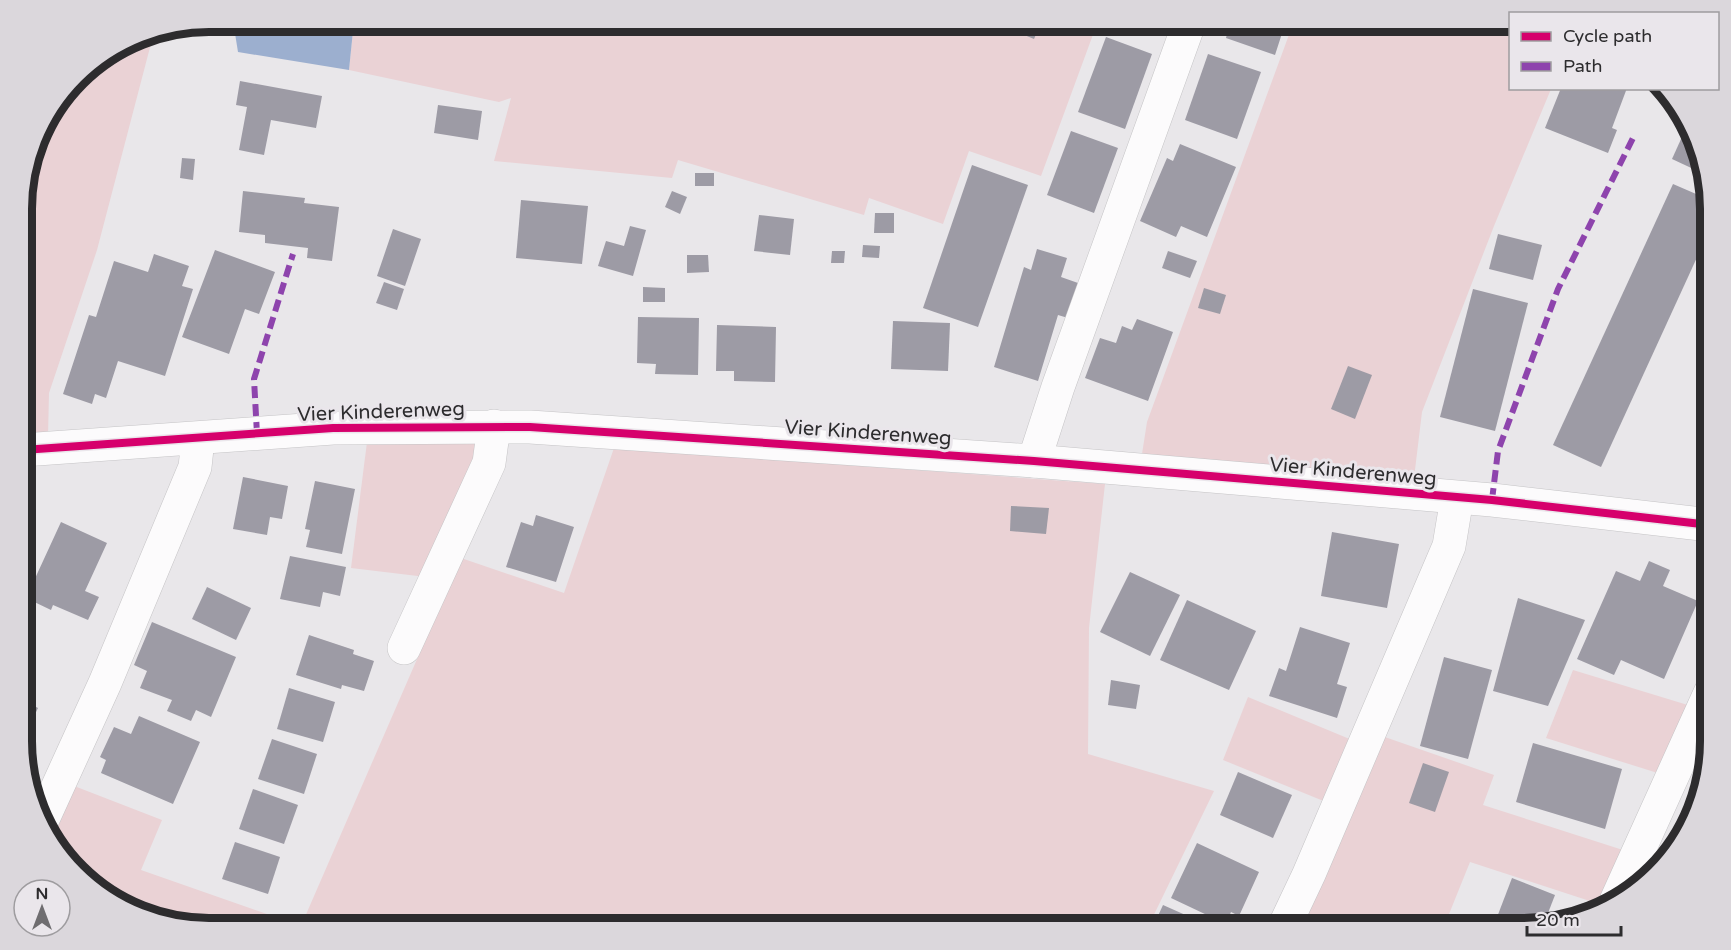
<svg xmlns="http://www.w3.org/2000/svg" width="1731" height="950" font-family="'Varela Round',sans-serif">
	<rect width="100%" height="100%" fill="#e9e7ea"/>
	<g fill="#ead2d5">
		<path d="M354,21H1098L1041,176L969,151L943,224L869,198L864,215L678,160L672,178L494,161L511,98L499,102L349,70Z"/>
		<path d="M1294,21H1510V88L1551,89L1494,226L1422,412L1414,478L1142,454L1147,422Z"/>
		<path d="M154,32L97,250L49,393L48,436L23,438V185L41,125L85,68L137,35Z"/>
		<path d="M473,440L479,444L426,577L351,568L367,442Z"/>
		<path d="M614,448L1105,484L1089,628L1088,754L1214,791L1147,929H209L115,904L53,846L47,829L69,784L162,820L141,870L301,926L461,558L564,593Z"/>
		<path d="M1573,670L1691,706L1664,775L1546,738Z"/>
		<path d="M1248,697L1352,740L1326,802L1223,760Z"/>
		<path d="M1379,735L1494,775L1483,805L1626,851L1602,905L1470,862L1443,929H1292Z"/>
	</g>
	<path fill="#9cafcf" d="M233,21H354L349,70L238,52Z"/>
	<g fill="#9d9ba5">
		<path d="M991,21H1042L1034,39Z"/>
		<path d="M1222,21H1286L1275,55L1226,38L1228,30L1219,27Z"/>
		<path d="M1106,37L1152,54L1125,129L1078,112Z"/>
		<path d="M1208,54L1261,72L1237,139L1185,120Z"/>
		<path d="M240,81L322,96L316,128L271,120L264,155L239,150L247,107L236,105Z"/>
		<path d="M1561,88H1627L1612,128L1617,130L1608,153L1545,128Z"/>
		<path d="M438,105L482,111L478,140L434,133Z"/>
		<path d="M1686,128L1702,173L1672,159Z"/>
		<path d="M1071,131L1118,148L1094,213L1047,195Z"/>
		<path d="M1180,144L1236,167L1207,237L1181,226L1176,237L1140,221L1167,158L1173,161Z"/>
		<path d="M182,158L195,159L193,180L180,178Z"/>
		<path d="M972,165L1028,185L978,327L923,308Z"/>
		<rect x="695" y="173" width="19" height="13"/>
		<path d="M1673,184L1710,200V229L1601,467L1553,445Z"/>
		<path d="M243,191L305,198L304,203L339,207L332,261L307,258L308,248L265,243V235L239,232Z"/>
		<path d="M672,191L687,197L680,214L665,207Z"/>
		<path d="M521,200L588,206L582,264L516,258Z"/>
		<path d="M875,213H894V233H874Z"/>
		<path d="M759,215L794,219L790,255L754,251Z"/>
		<path d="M630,226L646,230L633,276L598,266L606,241L624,246Z"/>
		<path d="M393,229L421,239L405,286L377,276Z"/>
		<path d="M1498,234L1542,245L1533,280L1489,269Z"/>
		<path d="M863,245L880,246L879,258L862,257Z"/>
		<path d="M1037,249L1067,258L1061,277L1078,283L1068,318L1058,315L1038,381L994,367L1024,267L1031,270Z"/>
		<path d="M215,250L275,272L259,314L245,309L229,354L182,337Z"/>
		<path d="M832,251H845L844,263H831Z"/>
		<path d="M1168,251L1197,261L1190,278L1162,268Z"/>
		<path d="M154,254L189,266L182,286L193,289L165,376L118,361L106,398L95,394L92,404L63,394L89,315L96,317L114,261L148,272Z"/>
		<path d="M687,255H708L709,272L687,273Z"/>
		<path d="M384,282L404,289L397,310L376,303Z"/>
		<path d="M643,287L665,288V302H643Z"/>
		<path d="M1204,288L1226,295L1220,314L1198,308Z"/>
		<path d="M1473,289L1528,303L1495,431L1440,417Z"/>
		<path d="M638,317L699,318L698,375L655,374L656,364L637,363Z"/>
		<path d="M1137,319L1173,332L1148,401L1085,378L1100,338L1116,343L1122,326L1132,330Z"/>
		<path d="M893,321L950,323L948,371L891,369Z"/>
		<path d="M717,325L776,327L775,382L734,381V371H716Z"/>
		<path d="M1348,366L1372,375L1355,419L1331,409Z"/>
		<path d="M243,477L288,486L282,519L270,517L267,535L233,529Z"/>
		<path d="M315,481L355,489L342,554L306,547L310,530L305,529Z"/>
		<path d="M1011,506L1049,508L1046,534L1010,531Z"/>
		<path d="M536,515L574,527L556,582L506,567L521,522L533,526Z"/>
		<path d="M61,522L107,543L85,591L99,597L88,620L53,605L51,610L26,598Z"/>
		<path d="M1332,532L1399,544L1387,608L1321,596Z"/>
		<path d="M290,556L346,567L340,596L323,592L320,607L280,599Z"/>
		<path d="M1649,561L1670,570L1663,586L1698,601L1664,679L1621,660L1614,675L1577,659L1616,571L1640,581Z"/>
		<path d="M1130,572L1180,595L1150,656L1100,632Z"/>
		<path d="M207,587L251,608L236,640L192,619Z"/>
		<path d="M1518,598L1585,620L1548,706L1493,691Z"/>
		<path d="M1187,600L1256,631L1229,690L1160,660Z"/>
		<path d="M152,622L236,657L211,717L196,710L191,721L167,711L172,700L140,688L147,671L134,665Z"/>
		<path d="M1300,627L1350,643L1337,684L1347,687L1337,718L1269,696L1279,668L1286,671Z"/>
		<path d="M309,635L354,650L353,654L374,661L364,691L342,685L341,689L296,675Z"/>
		<path d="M1444,657L1492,670L1468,759L1420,746Z"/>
		<path d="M23,666L31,670L23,687Z"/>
		<path d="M1111,680L1140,685L1136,709L1108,705Z"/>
		<path d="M289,688L335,702L323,742L277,729Z"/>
		<path d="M23,700L38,708L23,739Z"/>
		<path d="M139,716L200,742L173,804L101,773L106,760L100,757L114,727L131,734Z"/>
		<path d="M272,739L317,754L304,794L258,779Z"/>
		<path d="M1533,743L1622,769L1605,829L1516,802Z"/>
		<path d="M1423,763L1449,772L1435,812L1409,803Z"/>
		<path d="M23,764L30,767L26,775L23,765Z"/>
		<path d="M1238,772L1292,795L1273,838L1220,815Z"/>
		<path d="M253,789L298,805L284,844L239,829Z"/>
		<path d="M235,842L280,857L268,894L222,879Z"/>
		<path d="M1197,843L1259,872L1239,916L1231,912L1226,924L1171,898Z"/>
		<path d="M1512,878L1555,895L1543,926L1534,929H1502L1494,925Z"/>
		<path d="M1163,905L1217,929H1152Z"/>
	</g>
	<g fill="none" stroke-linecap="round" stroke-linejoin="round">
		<g stroke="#c5c4c6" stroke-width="34">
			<g id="minor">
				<path d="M23,450L333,428L530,427L1034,461L1492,500L1710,525"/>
				<path d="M1034,461L1058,387L1190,21"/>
				<path d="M404,648L489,463L494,426"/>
				<path d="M43,819L105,683L195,467L198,439"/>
				<path d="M1616,901L1710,693"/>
				<path d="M1283,929L1309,874L1449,546L1457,498"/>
			</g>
		</g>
		<use href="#minor" stroke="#fcfbfc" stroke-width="33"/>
		<g stroke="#8e44ad" stroke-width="6" stroke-dasharray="12 6" stroke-linecap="butt">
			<path d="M257,434L254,379L293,254"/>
			<path d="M1492,500L1498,451L1558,289L1635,134"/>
		</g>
		<g stroke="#eae6eb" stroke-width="11">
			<path id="cycleway" d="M23,450L333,428L530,427L1034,461L1492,500L1710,525"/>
		</g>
		<use href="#cycleway" stroke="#d6006c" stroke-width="8"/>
	</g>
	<g text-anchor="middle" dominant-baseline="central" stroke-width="6" stroke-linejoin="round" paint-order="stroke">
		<g font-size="20" fill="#2d2c2e" stroke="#eae6eb">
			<text transform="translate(381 412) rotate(-2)">Vier Kinderenweg</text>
			<text transform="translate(868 433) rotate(4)">Vier Kinderenweg</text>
			<text transform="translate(1353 472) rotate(5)">Vier Kinderenweg</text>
		</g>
	</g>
	<path d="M0 0H1731V950H0ZM209 32H1523A177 177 0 0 1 1700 209V741A177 177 0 0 1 1523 918H209A177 177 0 0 1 32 741V209A177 177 0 0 1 209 32Z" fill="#dbd7dc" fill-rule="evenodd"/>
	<path fill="none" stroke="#2d2c2e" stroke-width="8" d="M209 32H1523A177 177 0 0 1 1700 209V741A177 177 0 0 1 1523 918H209A177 177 0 0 1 32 741V209A177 177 0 0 1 209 32Z"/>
	<rect x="1509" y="12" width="210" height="78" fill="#eae6eb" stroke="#9e9c9f" stroke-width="1.5"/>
	<rect x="1521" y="32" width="30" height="9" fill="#d6006c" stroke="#9e9c9f" stroke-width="1.5"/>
	<text x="1563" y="42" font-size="18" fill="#2d2c2e">Cycle path</text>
	<rect x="1521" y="62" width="30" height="9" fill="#8e44ad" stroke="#9e9c9f" stroke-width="1.5"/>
	<text x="1563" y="72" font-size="18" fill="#2d2c2e">Path</text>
	<g transform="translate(42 908)"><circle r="28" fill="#eae6eb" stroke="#9e9c9f" stroke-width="1.5"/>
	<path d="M0-4.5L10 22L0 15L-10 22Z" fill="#6f6d70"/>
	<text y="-9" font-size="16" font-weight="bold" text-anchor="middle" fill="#2d2c2e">N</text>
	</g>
	<path d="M1527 926v9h94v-9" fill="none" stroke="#2d2c2e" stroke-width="3"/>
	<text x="1536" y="926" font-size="18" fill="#2d2c2e" stroke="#eae6eb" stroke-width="4.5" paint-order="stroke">20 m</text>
</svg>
